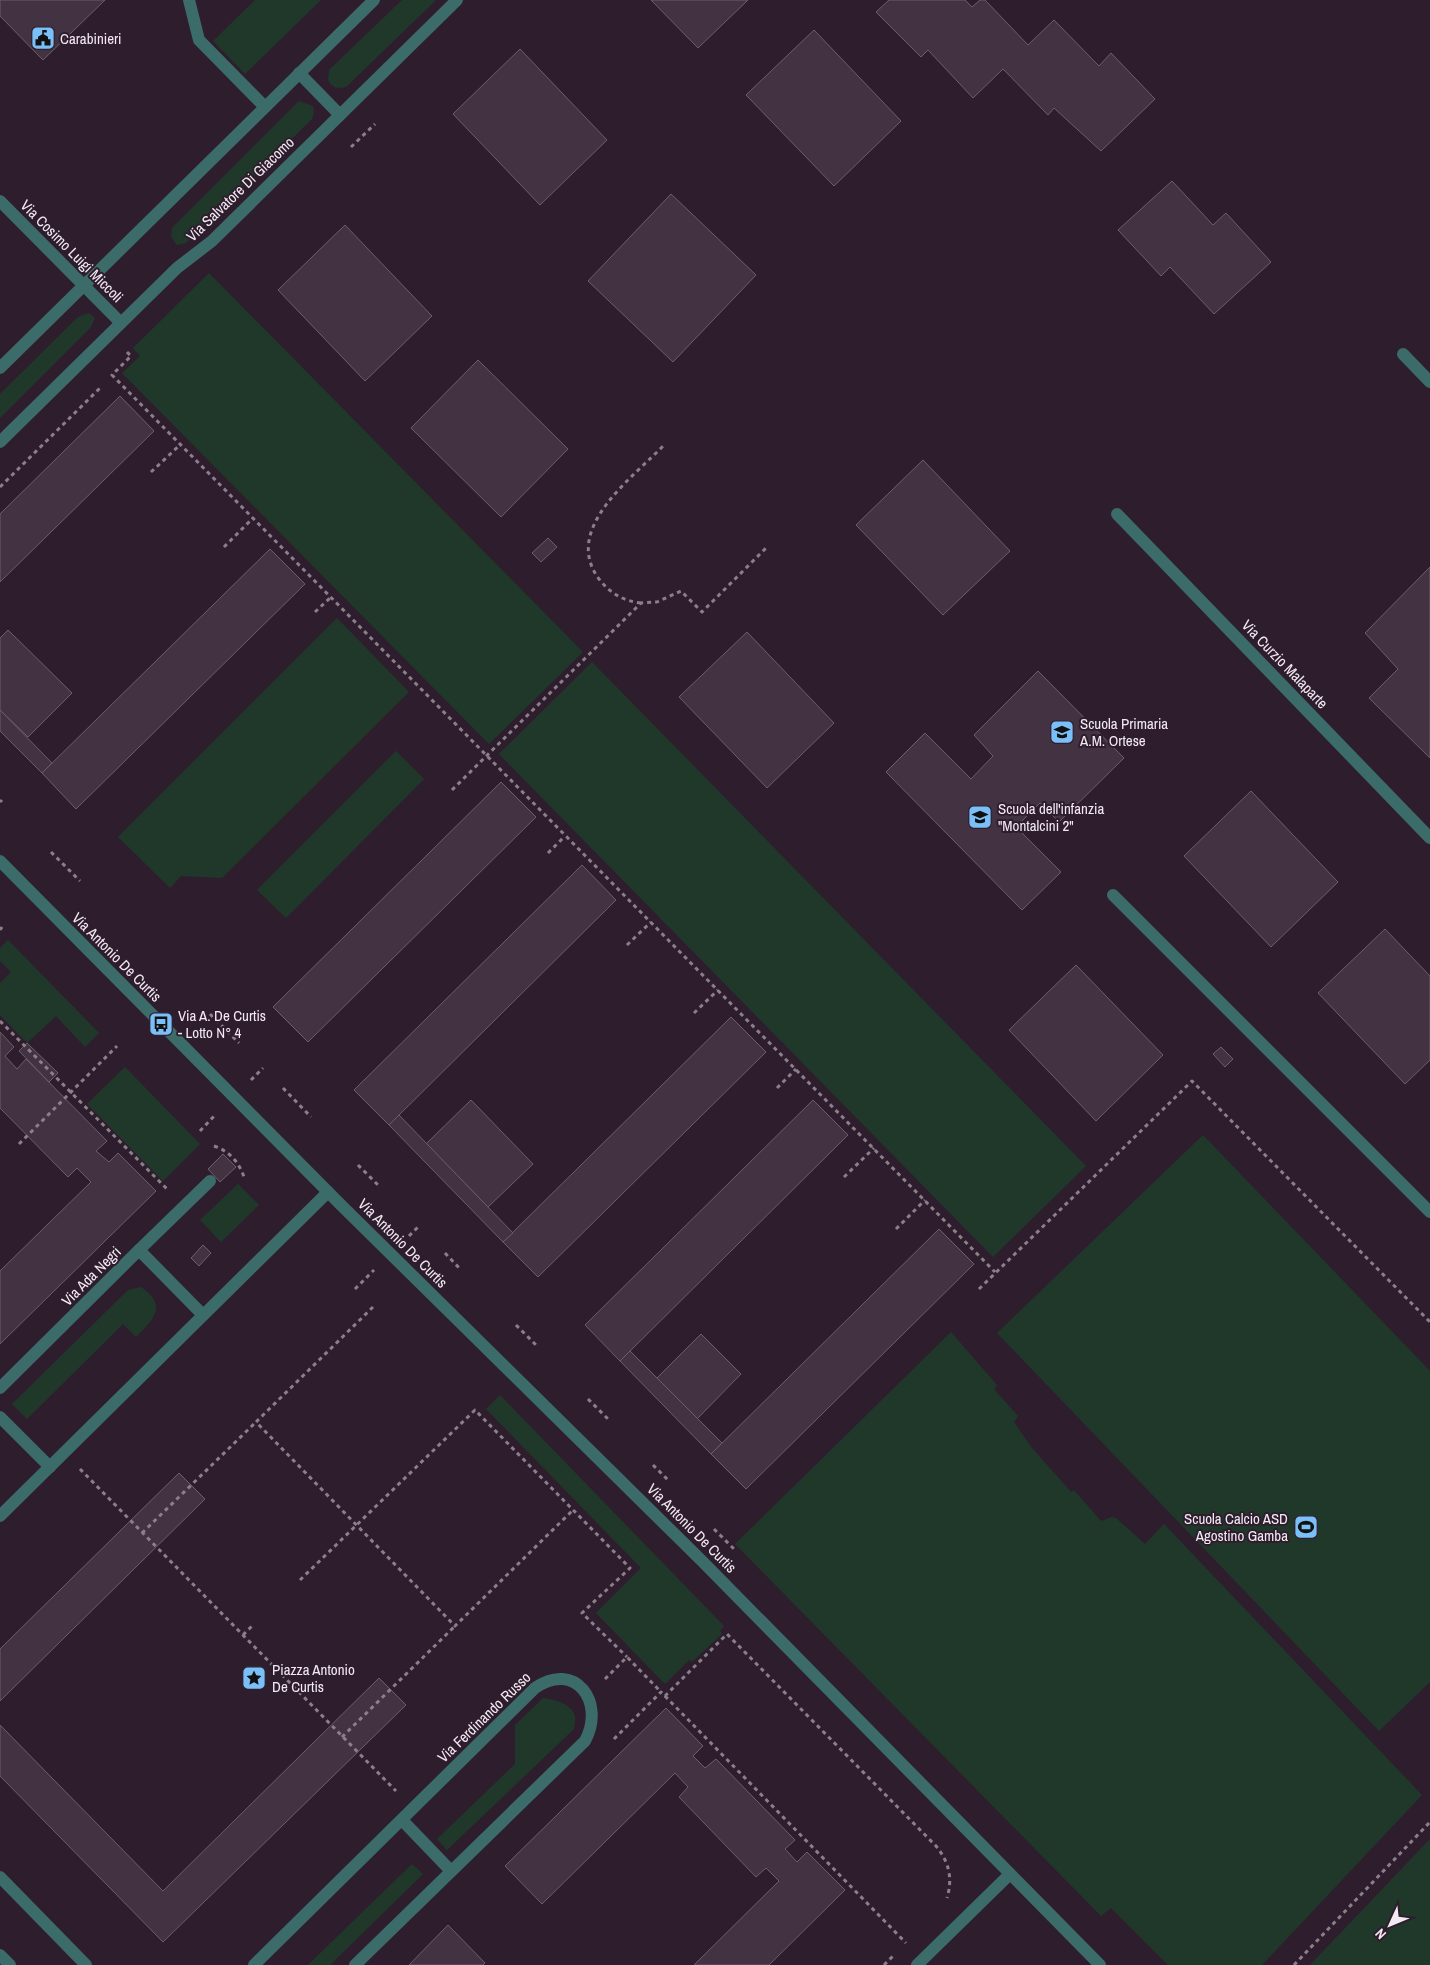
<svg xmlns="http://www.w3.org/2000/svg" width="1430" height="1965" font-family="'Archivo Narrow',sans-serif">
	<rect width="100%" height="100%" fill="#2e1e2d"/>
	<g fill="#203829">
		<path d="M255,0H321L245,74L213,41Z"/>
		<path d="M402,0H436L346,87C337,89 333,88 328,80L329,70Z"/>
		<path d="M299,101L313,106L314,112L312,119L186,243L177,245L171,237L172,228Z"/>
		<path d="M209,273L583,652L489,744L122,373L140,356L133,348Z"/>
		<path d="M89,313L95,318L91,327L0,418V394L78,317Z"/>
		<path d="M337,618L409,692L222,878L181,876L170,888L118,837Z"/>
		<path d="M592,662L1086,1166L993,1257L499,754Z"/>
		<path d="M396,751L424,779L286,918L257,890Z"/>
		<path d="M8,940L99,1033L85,1047L56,1016L27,1043L0,1015V983L11,972L0,961V948Z"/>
		<path d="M125,1067L200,1144L163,1181L87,1104Z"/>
		<path d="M1203,1135L1430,1371V1682L1379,1731L997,1333Z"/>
		<path d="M238,1184L259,1205L221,1242L200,1220Z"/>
		<path d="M141,1287C168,1306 154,1319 136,1337L123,1324L27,1419L12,1404L128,1290Z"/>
		<path d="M951,1332L997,1385L994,1389L1018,1416L1014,1422L1032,1448L1071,1492L1074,1490L1101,1521L1112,1517L1116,1518L1145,1544L1164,1524L1422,1795L1262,1965H1168L1111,1908L1101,1916L735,1544Z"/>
		<path d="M500,1395L724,1626L720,1631L722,1634L692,1662L689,1660L665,1684L596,1613L641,1568L486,1409Z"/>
		<path d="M543,1698C555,1700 571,1703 575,1716C576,1720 574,1726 574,1729L447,1850L437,1839L515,1764V1725Z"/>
		<path d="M1430,1839V1965H1310Z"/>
		<path d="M412,1864L423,1874L330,1965H308Z"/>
	</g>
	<g fill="#433242" stroke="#6f5d6e">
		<path d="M0,0H105L43,60L0,16Z"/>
		<path d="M651,0H748L698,48Z"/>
		<path d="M889,0H965L972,7L980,0H985L1028,45L1054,20L1099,66L1111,53L1155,99L1101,151L1054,108L1048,115L1003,69L973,98L928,50L921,57L876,12Z"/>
		<path d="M814,30L901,121L834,186L746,95Z"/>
		<path d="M520,49L607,140L540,205L453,114Z"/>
		<path d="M1172,181L1213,225L1226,213L1271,262L1214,314L1170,267L1161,276L1118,230Z"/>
		<path d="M671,194L756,275L673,362L588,281Z"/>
		<path d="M345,225L432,316L365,381L278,290Z"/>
		<path d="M478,360L568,449L501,517L411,428Z"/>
		<path d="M120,396L154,431L0,582V514Z"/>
		<path d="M923,460L1010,551L943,615L856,525Z"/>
		<path d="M548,538L557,547L541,562L532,553Z"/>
		<path d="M270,549L305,584L76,809L42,773Z"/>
		<path d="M1430,567V758L1369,698L1398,669L1365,633Z"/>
		<path d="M8,630L72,693L28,737L0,710V638Z"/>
		<path d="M747,632L834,723L767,788L679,697Z"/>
		<path d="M1038,671L1124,758L1059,822L1040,803L1016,827L1061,872L1022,910L886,772L925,733L971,779L993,756L974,735Z"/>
		<path d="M0,710L52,763L42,773L0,731Z"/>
		<path d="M501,782L536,817L308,1042L273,1007Z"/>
		<path d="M1251,791L1338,882L1271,947L1184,856Z"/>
		<path d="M582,865L616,900L389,1125L354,1090Z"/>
		<path d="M1385,929L1430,976V1060L1405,1084L1318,993Z"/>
		<path d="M1076,965L1163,1055L1096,1121L1009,1030Z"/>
		<path d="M731,1017L766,1052L538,1277L503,1242Z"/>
		<path d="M0,1032L14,1047L5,1056L17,1069L26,1059L107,1141L96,1151L109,1162L118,1153L156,1191L0,1344V1271L91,1182L77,1168L68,1177L0,1108Z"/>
		<path d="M27,1043L58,1073L49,1082L19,1051Z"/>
		<path d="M1221,1047L1233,1059L1225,1067L1213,1054Z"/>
		<path d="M471,1100L533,1164L488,1207L426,1144Z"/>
		<path d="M813,1100L848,1135L620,1361L585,1325Z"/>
		<path d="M399,1115L513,1233L503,1242L389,1125Z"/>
		<path d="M223,1154L236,1167L220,1182L208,1169Z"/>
		<path d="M939,1229L974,1264L746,1489L711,1454Z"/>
		<path d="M203,1245L211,1253L199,1266L191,1258Z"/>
		<path d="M701,1334L741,1374L697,1419L657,1378Z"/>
		<path d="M630,1351L722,1443L711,1454L620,1361Z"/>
		<path d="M179,1473L205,1499L0,1701V1649Z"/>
		<path d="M379,1678L406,1705L163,1942L0,1776V1725L163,1891Z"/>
		<path d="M666,1708L703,1746L693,1756L705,1768L716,1759L795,1840L785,1849L797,1862L807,1852L845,1890L769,1965H694L779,1881L766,1868L756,1877L679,1797L688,1787L675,1773L542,1904L505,1866Z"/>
		<path d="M448,1925L485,1963L483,1965H409Z"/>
	</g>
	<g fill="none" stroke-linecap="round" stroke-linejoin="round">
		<g stroke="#8c7f8c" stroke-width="3" stroke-dasharray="4 4" stroke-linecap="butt">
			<path d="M351,147L375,124"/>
			<path d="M127,352L131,356L112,375L995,1272"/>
			<path d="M151,472L181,444"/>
			<path d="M0,487L101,387"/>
			<path d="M224,547L253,518"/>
			<path d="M641,603C623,601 610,593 599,579C561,528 634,477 665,444"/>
			<path d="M315,612L331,597"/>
			<path d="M452,790L641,603L657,602L681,591L702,612L767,547"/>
			<path d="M0,800L2,802"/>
			<path d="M51,852L80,881"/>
			<path d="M548,853L565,836"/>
			<path d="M0,930L2,927"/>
			<path d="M627,945L651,922"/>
			<path d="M694,1013L718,990"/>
			<path d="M210,1014L239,1043"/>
			<path d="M0,1021L167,1189"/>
			<path d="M251,1080L263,1068"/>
			<path d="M283,1088L311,1117"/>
			<path d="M777,1088L796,1069"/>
			<path d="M200,1131L216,1114"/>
			<path d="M19,1144L117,1046"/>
			<path d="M214,1146C229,1151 239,1162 244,1177"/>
			<path d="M358,1165L380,1187"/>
			<path d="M844,1177L874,1148"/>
			<path d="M896,1229L925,1200"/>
			<path d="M409,1236L419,1226"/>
			<path d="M445,1253L461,1270"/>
			<path d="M355,1289L374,1270"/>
			<path d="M979,1289L1192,1081L1430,1322"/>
			<path d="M373,1307L256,1422L455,1626L573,1510"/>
			<path d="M516,1325L536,1345"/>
			<path d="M588,1399L610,1421"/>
			<path d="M653,1465L669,1481"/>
			<path d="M80,1469L396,1791"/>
			<path d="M714,1529L734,1549"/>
			<path d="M142,1533L256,1422"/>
			<path d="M300,1580L475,1410L630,1568L582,1613L627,1657"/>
			<path d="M243,1635L252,1626"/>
			<path d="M605,1679L627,1657L661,1692"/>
			<path d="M665,1696L906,1943"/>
			<path d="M342,1737L455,1626"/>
			<path d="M614,1739L661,1692L665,1696L727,1634L936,1846C949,1862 953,1878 947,1898"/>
			<path d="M884,1965L894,1955"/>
			<path d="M1294,1965L1430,1822"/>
		</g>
		<g stroke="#3c6c6a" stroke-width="12">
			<path d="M189,0L199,40L265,107"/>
			<path d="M299,73L340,115"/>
			<path d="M0,201L121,323"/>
			<path d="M1403,354L1430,382"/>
			<path d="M0,368L374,0"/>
			<path d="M0,442L177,268L212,241L457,0"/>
			<path d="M1117,514L1430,838"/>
			<path d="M0,861L340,1204L702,1561L1100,1965"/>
			<path d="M1113,895L1430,1212"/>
			<path d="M139,1250L210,1181"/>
			<path d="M0,1388L139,1250L203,1315"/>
			<path d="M0,1417L50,1467"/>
			<path d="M0,1516L328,1192"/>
			<path d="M402,1820L451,1871"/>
			<path d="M0,1877L86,1965"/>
			<path d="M0,1955L10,1965"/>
			<path d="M254,1965L535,1688C575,1660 606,1702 585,1741L355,1965"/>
			<path d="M917,1965L1010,1874"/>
		</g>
	</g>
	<defs>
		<g id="civic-square" transform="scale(1.25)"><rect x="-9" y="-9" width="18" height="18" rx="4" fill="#7abff8" stroke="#2e1e2d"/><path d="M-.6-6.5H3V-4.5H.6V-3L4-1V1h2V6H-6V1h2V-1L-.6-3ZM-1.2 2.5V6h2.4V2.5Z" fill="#111"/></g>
		<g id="school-square" transform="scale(1.25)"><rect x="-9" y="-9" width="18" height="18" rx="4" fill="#7abff8" stroke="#2e1e2d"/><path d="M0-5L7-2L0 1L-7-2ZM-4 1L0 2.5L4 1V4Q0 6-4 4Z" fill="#111"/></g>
		<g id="bus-square" transform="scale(1.25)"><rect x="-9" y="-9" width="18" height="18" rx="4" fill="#7abff8" stroke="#2e1e2d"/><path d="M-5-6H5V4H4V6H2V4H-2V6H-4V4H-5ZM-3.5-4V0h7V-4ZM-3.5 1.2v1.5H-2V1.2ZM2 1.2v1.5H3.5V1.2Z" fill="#111"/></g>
		<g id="stadium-square" transform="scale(1.25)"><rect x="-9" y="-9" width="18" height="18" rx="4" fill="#7abff8" stroke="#2e1e2d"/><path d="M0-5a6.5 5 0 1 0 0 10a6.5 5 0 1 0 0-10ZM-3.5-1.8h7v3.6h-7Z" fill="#111"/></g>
		<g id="sight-square" transform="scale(1.25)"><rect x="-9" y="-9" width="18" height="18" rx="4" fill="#7abff8" stroke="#2e1e2d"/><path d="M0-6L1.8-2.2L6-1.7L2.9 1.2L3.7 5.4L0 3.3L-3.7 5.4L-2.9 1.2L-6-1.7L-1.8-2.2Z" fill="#111"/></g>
	</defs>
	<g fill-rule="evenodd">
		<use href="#civic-square" x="43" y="38"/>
		<use href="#school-square" x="1062" y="732"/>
		<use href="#school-square" x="980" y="817"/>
		<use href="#bus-square" x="161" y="1024"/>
		<use href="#stadium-square" x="1306" y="1527"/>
		<use href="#sight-square" x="254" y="1678"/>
	</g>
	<g text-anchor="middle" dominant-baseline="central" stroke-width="4" stroke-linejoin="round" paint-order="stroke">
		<g font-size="15" fill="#f3e9f3" stroke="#2e1e2d" text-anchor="start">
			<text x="60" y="38">Carabinieri</text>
			<text x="1080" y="723">Scuola Primaria<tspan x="1080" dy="17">A.M. Ortese</tspan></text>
			<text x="998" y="808">Scuola dell'infanzia<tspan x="998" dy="17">"Montalcini 2"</tspan></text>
			<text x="178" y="1015">Via A. De Curtis<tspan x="178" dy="17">- Lotto N° 4</tspan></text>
			<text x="1288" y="1518" text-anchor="end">Scuola Calcio ASD<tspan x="1288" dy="17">Agostino Gamba</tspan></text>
			<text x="272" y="1669">Piazza Antonio<tspan x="272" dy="17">De Curtis</tspan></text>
		</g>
		<g font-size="15" fill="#f3e9f3" stroke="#2e1e2d">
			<text transform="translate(240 189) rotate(-44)">Via Salvatore Di Giacomo</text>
			<text transform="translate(72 251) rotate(45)">Via Cosimo Luigi Miccoli</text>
			<text transform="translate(1285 664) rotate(46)">Via Curzio Malaparte</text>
			<text transform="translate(117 957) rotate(45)">Via Antonio De Curtis</text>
			<text transform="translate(403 1243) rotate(45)">Via Antonio De Curtis</text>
			<text transform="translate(91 1276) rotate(-45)">Via Ada Negri</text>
			<text transform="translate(692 1528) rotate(45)">Via Antonio De Curtis</text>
			<text transform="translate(484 1717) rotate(-44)">Via Ferdinando Russo</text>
		</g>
	</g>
	<g transform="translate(1390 1925) rotate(226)" stroke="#2e1e2d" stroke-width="4" paint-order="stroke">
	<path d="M0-4L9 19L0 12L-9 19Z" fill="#f3e9f3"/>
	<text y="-8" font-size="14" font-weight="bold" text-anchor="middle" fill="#f3e9f3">N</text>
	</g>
</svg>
